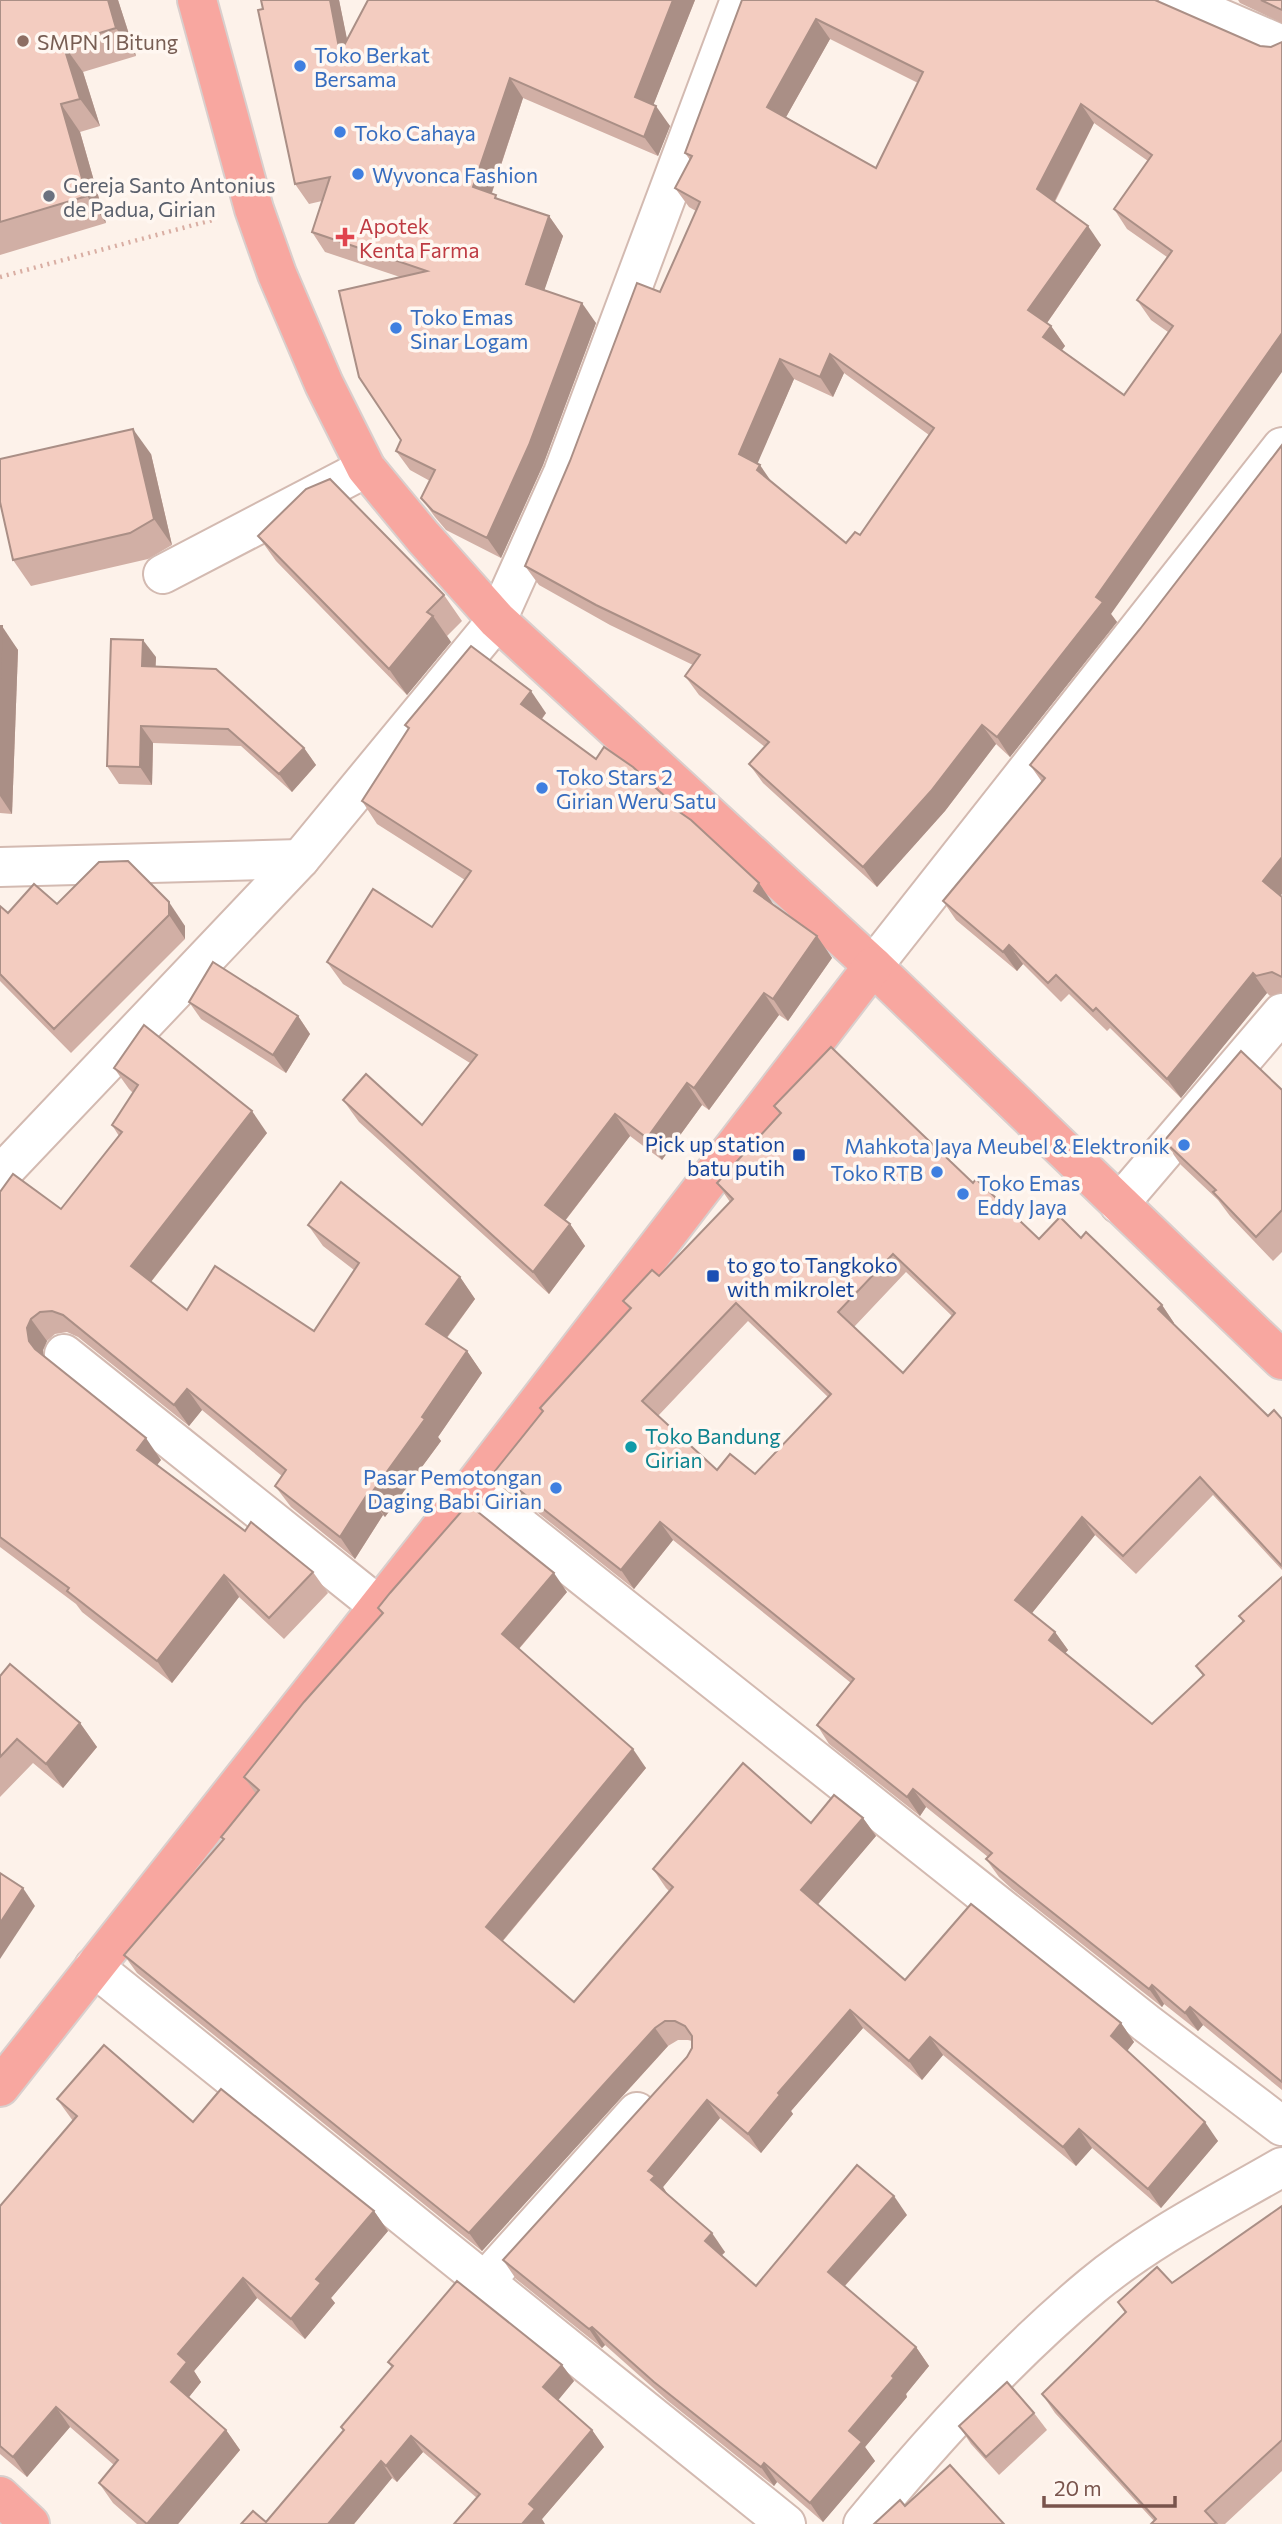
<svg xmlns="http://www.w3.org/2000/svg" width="1282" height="2524" font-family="Commissioner,sans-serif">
	<rect width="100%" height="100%" fill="#fdf2ea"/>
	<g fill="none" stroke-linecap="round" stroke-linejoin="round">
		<g stroke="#d3bab1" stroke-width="42">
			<g id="minor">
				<path d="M1178,0L1282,45"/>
				<path d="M163,574L366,468"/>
				<path d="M0,867L300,859"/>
				<path d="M873,966L1282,447"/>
				<path d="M0,1175L300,859L497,620L563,473L740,0"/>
				<path d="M1119,1204L1282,1013"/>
				<path d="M64,1354L380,1607"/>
				<path d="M472,1488L1146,2023L1282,2126"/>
				<path d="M94,1967L786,2524"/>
				<path d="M484,2282L637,2112"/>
				<path d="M863,2524C932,2440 1008,2356 1092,2286C1150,2238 1218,2204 1282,2167"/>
			</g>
		</g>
		<g stroke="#d9cfcd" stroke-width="42">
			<g id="highway">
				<path d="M197,0L254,209L277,274L324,384L366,468L423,537L497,620L873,966L1282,1360"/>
				<path d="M0,2087L472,1488L873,966"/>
				<path d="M0,2496L30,2524"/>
			</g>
		</g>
		<path stroke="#d9aea3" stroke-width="4.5" stroke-dasharray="2 5" stroke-linecap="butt" d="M0,277L216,219"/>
		<use href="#minor" stroke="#fff" stroke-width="38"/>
		<use href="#highway" stroke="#f8a7a0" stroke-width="38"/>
	</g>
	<g fill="#d1afa5" fill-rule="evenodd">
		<path d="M0,0H118L136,56L83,72L100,126L80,132L106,223L0,255Z"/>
		<path d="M261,0H339L347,40L368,0H695L653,105L670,126L658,156L523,98L492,193L499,200L549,216L563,236L544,290L596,323L543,465L501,558L446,530L435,517L421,498L430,481L410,470L396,451L401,440L400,277L325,252L312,232L322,201L309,204L295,184Z"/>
		<path d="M742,0L1156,1L1260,46L1111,614L1117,622L1010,757L996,744L945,811L877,887L763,783L749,764L765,747L699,695L685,676L693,665L610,625L539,585L525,566L660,292L696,211L689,207L675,188L690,160L685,153ZM830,39L918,83L876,168L786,117ZM1094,123L1148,161L1114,209L1127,229L1167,257L1137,300L1151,320L1168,332L1124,395L1061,350L1065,346L1051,326L1047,323L1101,245L1055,202ZM844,373L929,435L860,535L846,543L772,483L757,463L794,379L833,397Z"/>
		<path d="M1238,0H1282V23L1240,3Z"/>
		<path d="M151,454L172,545L148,559L31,586L13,560Z"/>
		<path d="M258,536L444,595L462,621L447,636L451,642L407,695L276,561Z"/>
		<path d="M0,626L18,650L12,814L0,813Z"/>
		<path d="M1140,629L1282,897V992L1270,996L1267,993L1181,1098L1110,1028L1107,1031L1069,994L1061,1002L1023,964L1017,971L956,920L943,901L1042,782L1030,765Z"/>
		<path d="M156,657L155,667L304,748L316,765L292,792L241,746L153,743L152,785L119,784L107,766Z"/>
		<path d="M546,713L542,719L596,759L670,801L676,809L759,883L774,906L817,936L832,958L788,1021L779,1015L709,1110L702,1105L662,1160L630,1136L565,1221L570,1224L585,1246L549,1294L359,1122L343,1100L422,1125L470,1063L343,984L327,962L432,927L465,880L377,824L362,801L408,729L405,725Z"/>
		<path d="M99,862L185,926V939L71,1053L0,981V906L8,913L57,904Z"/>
		<path d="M189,1002L298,1016L310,1034L286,1073L201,1019Z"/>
		<path d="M114,1068L267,1133L151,1282L187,1310L314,1331L354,1270L323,1246L308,1225L460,1277L475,1299L447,1338L467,1351L482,1373L438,1437L441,1441L385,1517L383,1515L355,1559L291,1507L275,1486L282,1476L202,1410L189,1426L78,1337L67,1332L55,1334L47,1341L43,1350V1356L161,1460L157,1465L245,1531L313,1572L328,1593L284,1639L239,1597L172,1683L82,1612L76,1604L0,1547V1192L61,1209L119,1136L112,1125L133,1093L129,1089Z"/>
		<path d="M1282,1090V1252L1273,1261L1230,1216L1218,1200L1181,1165L1164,1141Z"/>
		<path d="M774,1106L973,1183L1039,1239L1081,1238L1162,1305L1174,1323L1173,1325L1268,1416L1282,1419V1570L1213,1495L1136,1574L1095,1535L1032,1613L1055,1632L1068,1650L1065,1653L1152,1724L1203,1676L1196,1666L1243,1622L1239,1616L1282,1577V2090L1203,2025L1198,2031L1164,2004L1162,2007L1012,1889L999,1877L986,1859L988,1857L926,1807L920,1816L829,1744L817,1725L851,1683L673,1540L634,1589L508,1489L495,1471L543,1411L540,1408L630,1310L623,1301L659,1276L730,1202L717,1183L780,1115ZM906,1272L952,1316L903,1373L854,1327ZM748,1321L828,1397L755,1474L717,1470L658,1416Z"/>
		<path d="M567,1592L519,1649L646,1768L503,1941L574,2002L669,1891L666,1888L653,1869L811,1823L863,1818L876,1836L817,1905L905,1980L1121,2023L1134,2042L1127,2051L1218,2141L1161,2208L1092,2148L1076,2166L943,2055L922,2080L863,2028L791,2111L793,2114L761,2153L720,2118L663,2187L668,2195L725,2252L722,2255L756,2286L907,2215L845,2286L916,2347L929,2366L906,2394L907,2397L865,2447L875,2461L823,2522L777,2482L774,2486L668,2401L605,2345L602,2348L516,2279L503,2260L687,2057L692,2048V2041L688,2040H678L668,2046L482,2251L137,1973L124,1955L223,1840L221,1837L256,1794L244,1777L382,1614L378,1608Z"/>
		<path d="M0,1676L80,1723L97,1747L63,1788L33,1763L0,1797Z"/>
		<path d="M57,2099L193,2122L374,2211L388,2231L331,2298L335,2303L305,2339L257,2298L194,2371L201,2382L189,2397L226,2430L240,2450L178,2524H137L113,2503L99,2483L114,2465L70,2427L27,2477L0,2454V2206L73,2121Z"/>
		<path d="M1282,2206V2471L1225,2524H1151L1154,2521L1055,2413L1042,2394L1125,2313L1118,2302L1172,2283Z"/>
		<path d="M388,2362L562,2365L574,2381L558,2400L592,2430L604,2447L542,2519L477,2498L423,2452L397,2482L392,2478L354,2524H241L266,2522L344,2431L341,2427L392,2368Z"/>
		<path d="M1034,2413L1047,2430L999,2475L971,2444L959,2426Z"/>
	</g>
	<g fill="#aa8f86">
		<path d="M108,0H118L136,56L116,28Z"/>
		<path d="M330,0H339L354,73L340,53Z"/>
		<path d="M673,0H695L649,116L635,97Z"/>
		<path d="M816,19L830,39L781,126L767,107Z"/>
		<path d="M63,44L83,72L100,126L80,99Z"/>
		<path d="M510,78L523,98L487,207L473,187Z"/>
		<path d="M61,104L80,132L106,223L87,196Z"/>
		<path d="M1081,104L1094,123L1051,208L1037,189Z"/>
		<path d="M656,106L670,126L658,156L644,137Z"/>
		<path d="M549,216L563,236L540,303L526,284Z"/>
		<path d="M1088,226L1101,245L1042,330L1028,310Z"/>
		<path d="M582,303L596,323L543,465L501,558L487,538Z"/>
		<path d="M1051,326L1065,346L1057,357L1043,337Z"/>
		<path d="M1282,333V372L1111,614L1117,622L1010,757L997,737Z"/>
		<path d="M830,354L844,373L833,397L820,377Z"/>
		<path d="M780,359L794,379L753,474L739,454Z"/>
		<path d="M133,429L151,454L172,545L154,519Z"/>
		<path d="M760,465L773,484L757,470Z"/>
		<path d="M433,616L451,642L407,695L389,669Z"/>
		<path d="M2,626L18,650L12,814L0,796V680Z"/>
		<path d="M143,640L156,657L155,684L142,666Z"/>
		<path d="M531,691L546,713L536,726L521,704Z"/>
		<path d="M982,725L996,744L945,811L877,887L863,867Z"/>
		<path d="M141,726L153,743L152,785L140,767Z"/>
		<path d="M304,748L316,765L292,792L279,774Z"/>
		<path d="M1282,857V894L1277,900L1263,881Z"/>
		<path d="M759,883L774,905L769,913L754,891Z"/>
		<path d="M169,902L185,926V939L169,915Z"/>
		<path d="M817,936L832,958L788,1021L773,999Z"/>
		<path d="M1009,945L1023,964L1017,971L1003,952Z"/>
		<path d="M1253,973L1267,993L1181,1098L1167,1079Z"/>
		<path d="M764,993L779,1015L709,1110L694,1088Z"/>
		<path d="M298,1016L310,1034L286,1073L273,1055Z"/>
		<path d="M687,1083L702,1105L662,1160L647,1138Z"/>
		<path d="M252,1111L267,1133L146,1288L131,1266Z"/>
		<path d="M615,1114L630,1136L560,1227L545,1205Z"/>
		<path d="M570,1224L585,1246L549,1294L533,1272Z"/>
		<path d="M460,1277L475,1299L441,1345L426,1324Z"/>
		<path d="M1162,1305L1174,1323L1170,1328L1158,1309Z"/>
		<path d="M31,1319L47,1341L43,1350L44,1363L29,1341L27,1328Z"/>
		<path d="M467,1351L482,1373L438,1437L441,1441L385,1517L370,1495Z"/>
		<path d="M187,1389L202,1410L189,1426L174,1405Z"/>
		<path d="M146,1438L161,1460L152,1471L137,1450Z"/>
		<path d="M368,1493L383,1515L355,1559L340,1537Z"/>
		<path d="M1082,1517L1095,1535L1028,1618L1015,1600Z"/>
		<path d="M660,1522L673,1540L634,1589L621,1570Z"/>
		<path d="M554,1573L567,1592L515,1653L502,1634Z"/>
		<path d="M224,1575L239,1597L172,1683L157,1661Z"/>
		<path d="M1055,1632L1068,1650L1061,1658L1049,1640Z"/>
		<path d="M80,1723L97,1747L63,1788L46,1764Z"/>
		<path d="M633,1749L646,1768L499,1945L486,1927Z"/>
		<path d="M913,1789L926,1807L920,1816L907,1797Z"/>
		<path d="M863,1818L876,1836L814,1909L801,1890Z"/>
		<path d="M23,1888L35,1906L0,1959V1923Z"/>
		<path d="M1152,1985L1164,2004L1162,2007L1149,1989Z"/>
		<path d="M1190,2007L1203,2025L1198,2031L1185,2013Z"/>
		<path d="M850,2010L863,2028L791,2111L793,2114L761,2153L748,2134L778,2093Z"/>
		<path d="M1121,2023L1134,2042L1124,2055L1111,2036Z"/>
		<path d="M655,2028L668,2046L482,2251L469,2233Z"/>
		<path d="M930,2037L943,2055L922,2080L909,2061Z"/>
		<path d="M707,2100L720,2118L663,2187L668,2195L651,2180L648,2171Z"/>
		<path d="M1205,2122L1218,2141L1161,2208L1148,2189Z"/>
		<path d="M1079,2129L1092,2148L1076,2166L1063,2147Z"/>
		<path d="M894,2196L907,2215L841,2290L828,2272Z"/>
		<path d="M374,2211L388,2231L331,2298L335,2303L305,2339L291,2319L316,2279Z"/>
		<path d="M712,2233L725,2252L718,2259L705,2241Z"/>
		<path d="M243,2278L257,2298L194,2371L201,2382L185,2402L171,2382L178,2354Z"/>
		<path d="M592,2327L605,2345L602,2348L589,2329Z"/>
		<path d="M916,2347L929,2366L906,2394L907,2397L865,2447L875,2461L823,2522L810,2503L849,2431Z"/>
		<path d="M562,2365L574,2381L555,2404L543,2387Z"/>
		<path d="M56,2407L70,2427L27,2477L13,2457Z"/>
		<path d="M226,2430L240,2450L178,2524H147Z"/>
		<path d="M592,2430L604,2447L542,2519L545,2524H522L529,2504Z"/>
		<path d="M411,2436L423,2452L397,2482L386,2466Z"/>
		<path d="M381,2461L392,2478L354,2524H328Z"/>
		<path d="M764,2463L777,2482L774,2486L761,2467Z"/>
	</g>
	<g fill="#f3ccc0" stroke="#aa8f86" stroke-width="2" fill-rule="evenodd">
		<path d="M0,0H108L116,28L63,44L80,99L61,104L87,196L0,222Z"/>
		<path d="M261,0H330L340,53L368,0H673L635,97L656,106L644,137L510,78L473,187L496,195L495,198L549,216L526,284L582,303L529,445L487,538L433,511L421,498L435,470L396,451L401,440L359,377L339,291L427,271L312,232L330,177L295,184L258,10L263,9Z"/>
		<path d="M742,0H1155L1260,46L1271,47L1282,42V333L1096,597L1103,602L997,737L982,725L931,791L863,867L749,764L769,742L685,676L700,655L596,605L525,566L570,461L637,283L660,292L700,202L675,188L692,156L685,153ZM816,19L923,72L876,168L767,107ZM1081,104L1152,155L1114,209L1172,251L1137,300L1173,326L1124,395L1043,337L1051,326L1028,310L1088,226L1037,189ZM830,354L934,428L860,535L855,532L846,543L757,470L760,465L739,454L780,359L820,377Z"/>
		<path d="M1261,0H1282V10Z"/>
		<path d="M133,429L154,519L130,533L13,560L0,502V459Z"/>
		<path d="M1282,445V857L1263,881L1282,897V977L1272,972L1256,976L1253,973L1167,1079L1096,1008L1093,1011L1056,975L1048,983L1009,945L1003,952L943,901L1045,778L1030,765L1140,629Z"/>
		<path d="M330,479L444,595L427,612L433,616L389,669L258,536L306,489Z"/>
		<path d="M0,626H2L0,680Z"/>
		<path d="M111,639L143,640L142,666L216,669L304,748L279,774L228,729L141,726L140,767L107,766Z"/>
		<path d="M471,646L531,691L521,704L596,759L604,747L633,767L670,801L668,804L691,820L759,883L754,891L817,936L773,999L764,993L694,1088L687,1083L647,1138L615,1114L545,1205L570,1224L533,1272L343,1100L366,1074L422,1125L477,1055L327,962L373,889L432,927L471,871L362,801L409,728L405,725Z"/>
		<path d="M128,861L169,902V915L54,1029L0,974V906L8,913L34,884L57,904L99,862Z"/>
		<path d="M213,962L298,1016L273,1055L189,1002Z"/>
		<path d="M144,1025L252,1111L131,1266L187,1310L215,1266L314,1331L359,1263L308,1225L341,1182L460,1277L426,1324L467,1351L422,1417L425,1419L370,1495L368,1493L340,1537L275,1486L286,1470L187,1389L174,1405L63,1315L52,1311L40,1312L31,1319L27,1328L29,1341L35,1349L146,1438L137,1450L245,1531L251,1522L313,1572L269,1618L224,1575L157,1661L67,1591L69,1588L0,1537V1192L13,1174L61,1209L122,1132L112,1125L138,1085L114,1068Z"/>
		<path d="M831,1047L973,1183L976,1179L1039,1239L1060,1217L1081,1238L1086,1232L1162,1305L1158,1309L1268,1416L1274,1410L1282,1419V1566L1200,1477L1123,1556L1082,1517L1015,1600L1055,1632L1049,1640L1152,1724L1204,1675L1196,1666L1244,1621L1239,1616L1282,1577V2082L1190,2007L1185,2013L1152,1985L1149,1989L999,1870L986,1859L992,1853L913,1789L907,1797L817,1725L854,1679L660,1522L621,1570L495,1471L543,1411L540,1408L631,1308L623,1301L652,1270L659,1276L733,1199L717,1183L781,1113L774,1106ZM893,1254L955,1313L903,1373L838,1312ZM736,1303L831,1394L755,1474L730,1454L717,1470L642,1401Z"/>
		<path d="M1241,1051L1282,1090V1210L1256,1237L1213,1192L1216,1190L1164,1141Z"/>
		<path d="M468,1504L554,1573L502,1634L633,1749L486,1927L574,2002L673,1887L653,1869L743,1763L811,1823L834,1795L863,1818L801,1890L905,1980L971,1904L1121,2023L1111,2036L1205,2122L1148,2189L1079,2129L1063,2147L930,2037L909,2061L850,2010L778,2093L780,2095L748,2134L707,2100L648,2171L655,2176L651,2180L712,2233L705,2241L756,2286L857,2165L894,2196L828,2272L916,2347L892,2376L894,2378L849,2431L862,2442L810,2503L764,2463L761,2467L654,2382L592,2327L589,2329L503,2260L687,2057L692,2048V2036L685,2026L675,2021H665L655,2028L469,2233L124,1955L224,1839L221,1837L259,1790L244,1777L304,1702L383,1613L378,1608L390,1593Z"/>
		<path d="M10,1664L80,1723L46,1764L17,1739L0,1757V1676Z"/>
		<path d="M0,1873L23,1888L0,1923Z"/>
		<path d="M104,2045L193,2122L221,2089L374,2211L316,2279L321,2283L291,2319L243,2278L178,2354L187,2362L171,2382L226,2430L147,2524L99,2483L118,2460L56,2407L13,2457L0,2446V2206L77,2116L57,2099Z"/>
		<path d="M1282,2206V2440L1205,2511L1217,2524H1151L1156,2519L1042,2394L1126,2312L1118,2302L1157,2267L1172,2283Z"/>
		<path d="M457,2281L562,2365L543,2387L592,2430L529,2504L535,2509L522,2524H454L480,2494L411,2436L386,2466L381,2461L328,2524H241L253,2511L266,2522L344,2430L341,2427L393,2366L388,2362Z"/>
		<path d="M1007,2382L1034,2413L986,2457L959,2426Z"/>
		<path d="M950,2465L1004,2524H874L900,2500L905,2506Z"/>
	</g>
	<circle fill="#8d6e63" stroke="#fff7f1" stroke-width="2.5" cx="23" cy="41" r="7"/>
	<g fill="#3f7fe0" stroke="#fff7f1" stroke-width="2.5">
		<circle cx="300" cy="66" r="7"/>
		<circle cx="340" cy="132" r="7"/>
		<circle cx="358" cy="174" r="7"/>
		<circle cx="396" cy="328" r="7"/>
		<circle cx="542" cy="788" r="7"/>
		<circle cx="1184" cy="1145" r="7"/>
		<circle cx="937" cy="1172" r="7"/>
		<circle cx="963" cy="1194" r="7"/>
		<circle cx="556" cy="1488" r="7"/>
	</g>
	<circle fill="#6b7280" stroke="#fff7f1" stroke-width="2.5" cx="49" cy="196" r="7"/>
	<path fill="#e0444e" stroke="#fff7f1" stroke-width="2.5" d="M341.5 226.5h7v7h7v7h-7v7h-7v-7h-7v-7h7z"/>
	<g fill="#1a4fb4" stroke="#fff7f1" stroke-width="2.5">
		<rect x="792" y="1148" width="14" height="14" rx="3.5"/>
		<rect x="706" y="1269" width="14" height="14" rx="3.5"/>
	</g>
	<circle fill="#0f9aa8" stroke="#fff7f1" stroke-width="2.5" cx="631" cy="1447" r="7"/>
	<g text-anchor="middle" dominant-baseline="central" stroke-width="7" stroke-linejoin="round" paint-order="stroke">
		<g font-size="21" fill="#785e54" stroke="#fff7f1" text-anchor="start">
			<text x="37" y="41">SMPN 1 Bitung</text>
		</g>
		<g font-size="21" fill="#366cbe" stroke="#fff7f1" text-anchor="start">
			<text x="314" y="54">Toko Berkat<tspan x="314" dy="24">Bersama</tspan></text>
			<text x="354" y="132">Toko Cahaya</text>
			<text x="372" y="174">Wyvonca Fashion</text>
			<text x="410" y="316">Toko Emas<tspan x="410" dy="24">Sinar Logam</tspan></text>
			<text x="556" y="776">Toko Stars 2<tspan x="556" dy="24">Girian Weru Satu</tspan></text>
			<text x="1170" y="1145" text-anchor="end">Mahkota Jaya Meubel &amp; Elektronik</text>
			<text x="923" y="1172" text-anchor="end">Toko RTB</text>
			<text x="977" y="1182">Toko Emas<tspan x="977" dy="24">Eddy Jaya</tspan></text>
			<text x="542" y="1476" text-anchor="end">Pasar Pemotongan<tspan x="542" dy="24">Daging Babi Girian</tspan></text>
		</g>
		<g font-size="21" fill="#5b616d" stroke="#fff7f1" text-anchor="start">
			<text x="63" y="184">Gereja Santo Antonius<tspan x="63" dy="24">de Padua, Girian</tspan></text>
		</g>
		<g font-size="21" fill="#be3a42" stroke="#fff7f1" text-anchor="start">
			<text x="359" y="225">Apotek<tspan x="359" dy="24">Kenta Farma</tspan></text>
		</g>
		<g font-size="21" fill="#164399" stroke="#fff7f1" text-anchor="end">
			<text x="785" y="1143">Pick up station<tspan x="785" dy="24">batu putih</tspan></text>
			<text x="727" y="1264" text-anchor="start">to go to Tangkoko<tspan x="727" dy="24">with mikrolet</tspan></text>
		</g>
		<g font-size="21" fill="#0d838f" stroke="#fff7f1" text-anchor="start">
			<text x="645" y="1435">Toko Bandung<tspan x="645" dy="24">Girian</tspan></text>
		</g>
	</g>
	<path d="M1044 2496v10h131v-10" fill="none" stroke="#79544c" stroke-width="3.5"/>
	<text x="1054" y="2496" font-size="21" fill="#79544c" stroke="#fff7f1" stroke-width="5" paint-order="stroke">20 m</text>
</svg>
